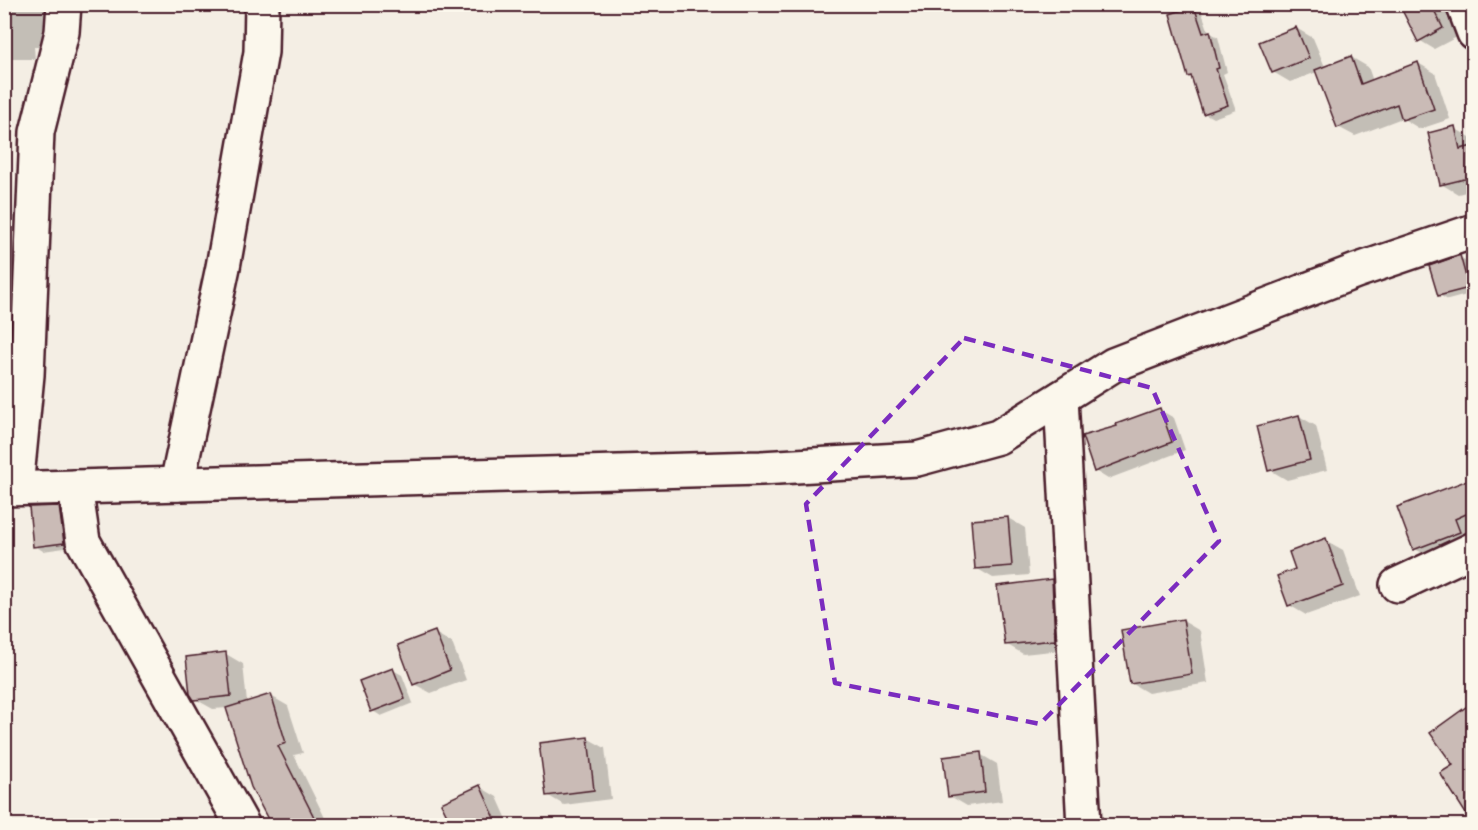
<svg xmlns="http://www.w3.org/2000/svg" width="1478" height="830" font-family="Delius,sans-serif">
	<rect width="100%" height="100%" fill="#f4eee4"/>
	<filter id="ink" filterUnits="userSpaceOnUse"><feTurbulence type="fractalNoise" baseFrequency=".0167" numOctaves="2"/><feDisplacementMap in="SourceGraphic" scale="12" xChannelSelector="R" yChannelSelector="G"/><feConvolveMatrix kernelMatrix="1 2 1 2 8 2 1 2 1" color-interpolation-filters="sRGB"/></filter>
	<g filter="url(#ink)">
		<g fill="#0003">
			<path d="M4,4H55L44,47H34L35,59H4Z"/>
			<path d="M1401,4H1450L1454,14L1447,17L1457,37L1434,49L1419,40Z"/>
			<path d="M1194,8L1202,13L1209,32L1218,37L1227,72L1223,74L1236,110L1213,118L1204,113L1193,78L1190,76Z"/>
			<path d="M1296,28L1313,38L1325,67L1351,57L1368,67L1373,81L1418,63L1435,73L1450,119L1420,129L1402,118L1355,136L1338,127L1317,72L1290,82L1273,72Z"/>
			<path d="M1454,128L1472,138L1474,146V190L1458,194L1441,184Z"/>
			<path d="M1460,257L1468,262L1474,280V293L1448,300L1439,295Z"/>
			<path d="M1160,410L1174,418L1185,450L1108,479L1095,471L1119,427Z"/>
			<path d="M1299,416L1316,426L1327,470L1287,480L1270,470Z"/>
			<path d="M1474,480V528L1471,529L1474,535L1432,558L1415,549L1399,508Z"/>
			<path d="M59,508L67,513L72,547L43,551L35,546Z"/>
			<path d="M1008,518L1025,528L1029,575L993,578L976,568Z"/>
			<path d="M1325,540L1343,550L1360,596L1306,615L1289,605L1297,570Z"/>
			<path d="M1052,580L1069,590L1072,649L1023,654L1006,644Z"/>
			<path d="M1183,621L1200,631L1208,683L1148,693L1131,683Z"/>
			<path d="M435,633L452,643L466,680L431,693L414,684Z"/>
			<path d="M226,654L243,664L247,703L271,696L288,706L303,753L294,755L329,826H272L252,786L228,708L213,709L195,699Z"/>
			<path d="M393,670L402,675L413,703L381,716L373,711Z"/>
			<path d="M1465,710L1474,714V812L1464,807L1455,766Z"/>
			<path d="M587,738L605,748L611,799L564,805L547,795Z"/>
			<path d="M980,754L997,764L1002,801L967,806L950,796Z"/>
			<path d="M480,787L497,797L510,826H453L443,803Z"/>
		</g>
		<g fill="#cabbb6" stroke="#4a1f2b" stroke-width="1.5">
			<path d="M1399,4H1431L1443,28L1418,42Z"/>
			<path d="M1194,6L1203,33L1210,31L1219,68L1216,69L1228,105L1203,114L1191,76L1188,77L1170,14Z"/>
			<path d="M1296,27L1309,58L1272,73L1259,42Z"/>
			<path d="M1351,56L1361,84L1418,62L1434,109L1402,120L1397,104L1337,128L1315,70Z"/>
			<path d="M1455,126L1460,149L1473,146V177L1440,185L1428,133Z"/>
			<path d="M1460,255L1469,288L1438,296L1429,266Z"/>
			<path d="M1160,408L1172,442L1094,472L1082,436L1117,426L1116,424Z"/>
			<path d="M1299,415L1310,460L1268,471L1257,426Z"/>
			<path d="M1473,478V511L1455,519L1460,532L1413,550L1397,507Z"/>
			<path d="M59,506L64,543L33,547L29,507Z"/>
			<path d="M1008,517L1012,566L975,569L971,520Z"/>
			<path d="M1326,538L1343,586L1288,606L1277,576L1295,569L1289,552Z"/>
			<path d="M1052,579L1055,640L1005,645L997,586Z"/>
			<path d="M1183,619L1192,674L1130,684L1121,630Z"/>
			<path d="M435,631L450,670L413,685L398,645Z"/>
			<path d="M226,652L231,696L194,700L190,694L186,657Z"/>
			<path d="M393,668L405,699L371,712L359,681Z"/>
			<path d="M271,694L286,743L278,746L318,825H271L251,787L226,708Z"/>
			<path d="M1473,702V825L1440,773L1453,765L1430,733Z"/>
			<path d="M588,737L594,790L546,796L539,743Z"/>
			<path d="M981,752L985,792L948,797L943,757Z"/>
			<path d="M480,785L498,825H452L441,803Z"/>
		</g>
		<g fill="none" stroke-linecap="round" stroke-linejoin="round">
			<g stroke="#4a1f2b" stroke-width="38">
				<g id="minor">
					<path d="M1463,4L1474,33"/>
					<path d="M1061,398L1084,826"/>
					<path d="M177,484L223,267L261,52L262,4"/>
					<path d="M75,487L83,541L243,826"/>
					<path d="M16,488L27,375L37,132L62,32L64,4"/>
					<path d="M4,489L761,468L917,459L998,437L1113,365L1356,271L1474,231"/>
					<path d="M1397,585L1474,549"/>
				</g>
			</g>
			<use href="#minor" stroke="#fbf7ec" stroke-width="33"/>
		</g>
	</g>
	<path fill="none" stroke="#7b2cbf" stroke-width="4.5" stroke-dasharray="12 8" stroke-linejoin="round" d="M964,338L1152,388L1219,541L1040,724L835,683L806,504Z"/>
	<rect width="1478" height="830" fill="none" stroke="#fbf7ec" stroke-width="24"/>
	<rect x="12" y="12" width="1454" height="806" fill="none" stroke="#4a1f2b" stroke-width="2" filter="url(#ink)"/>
</svg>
